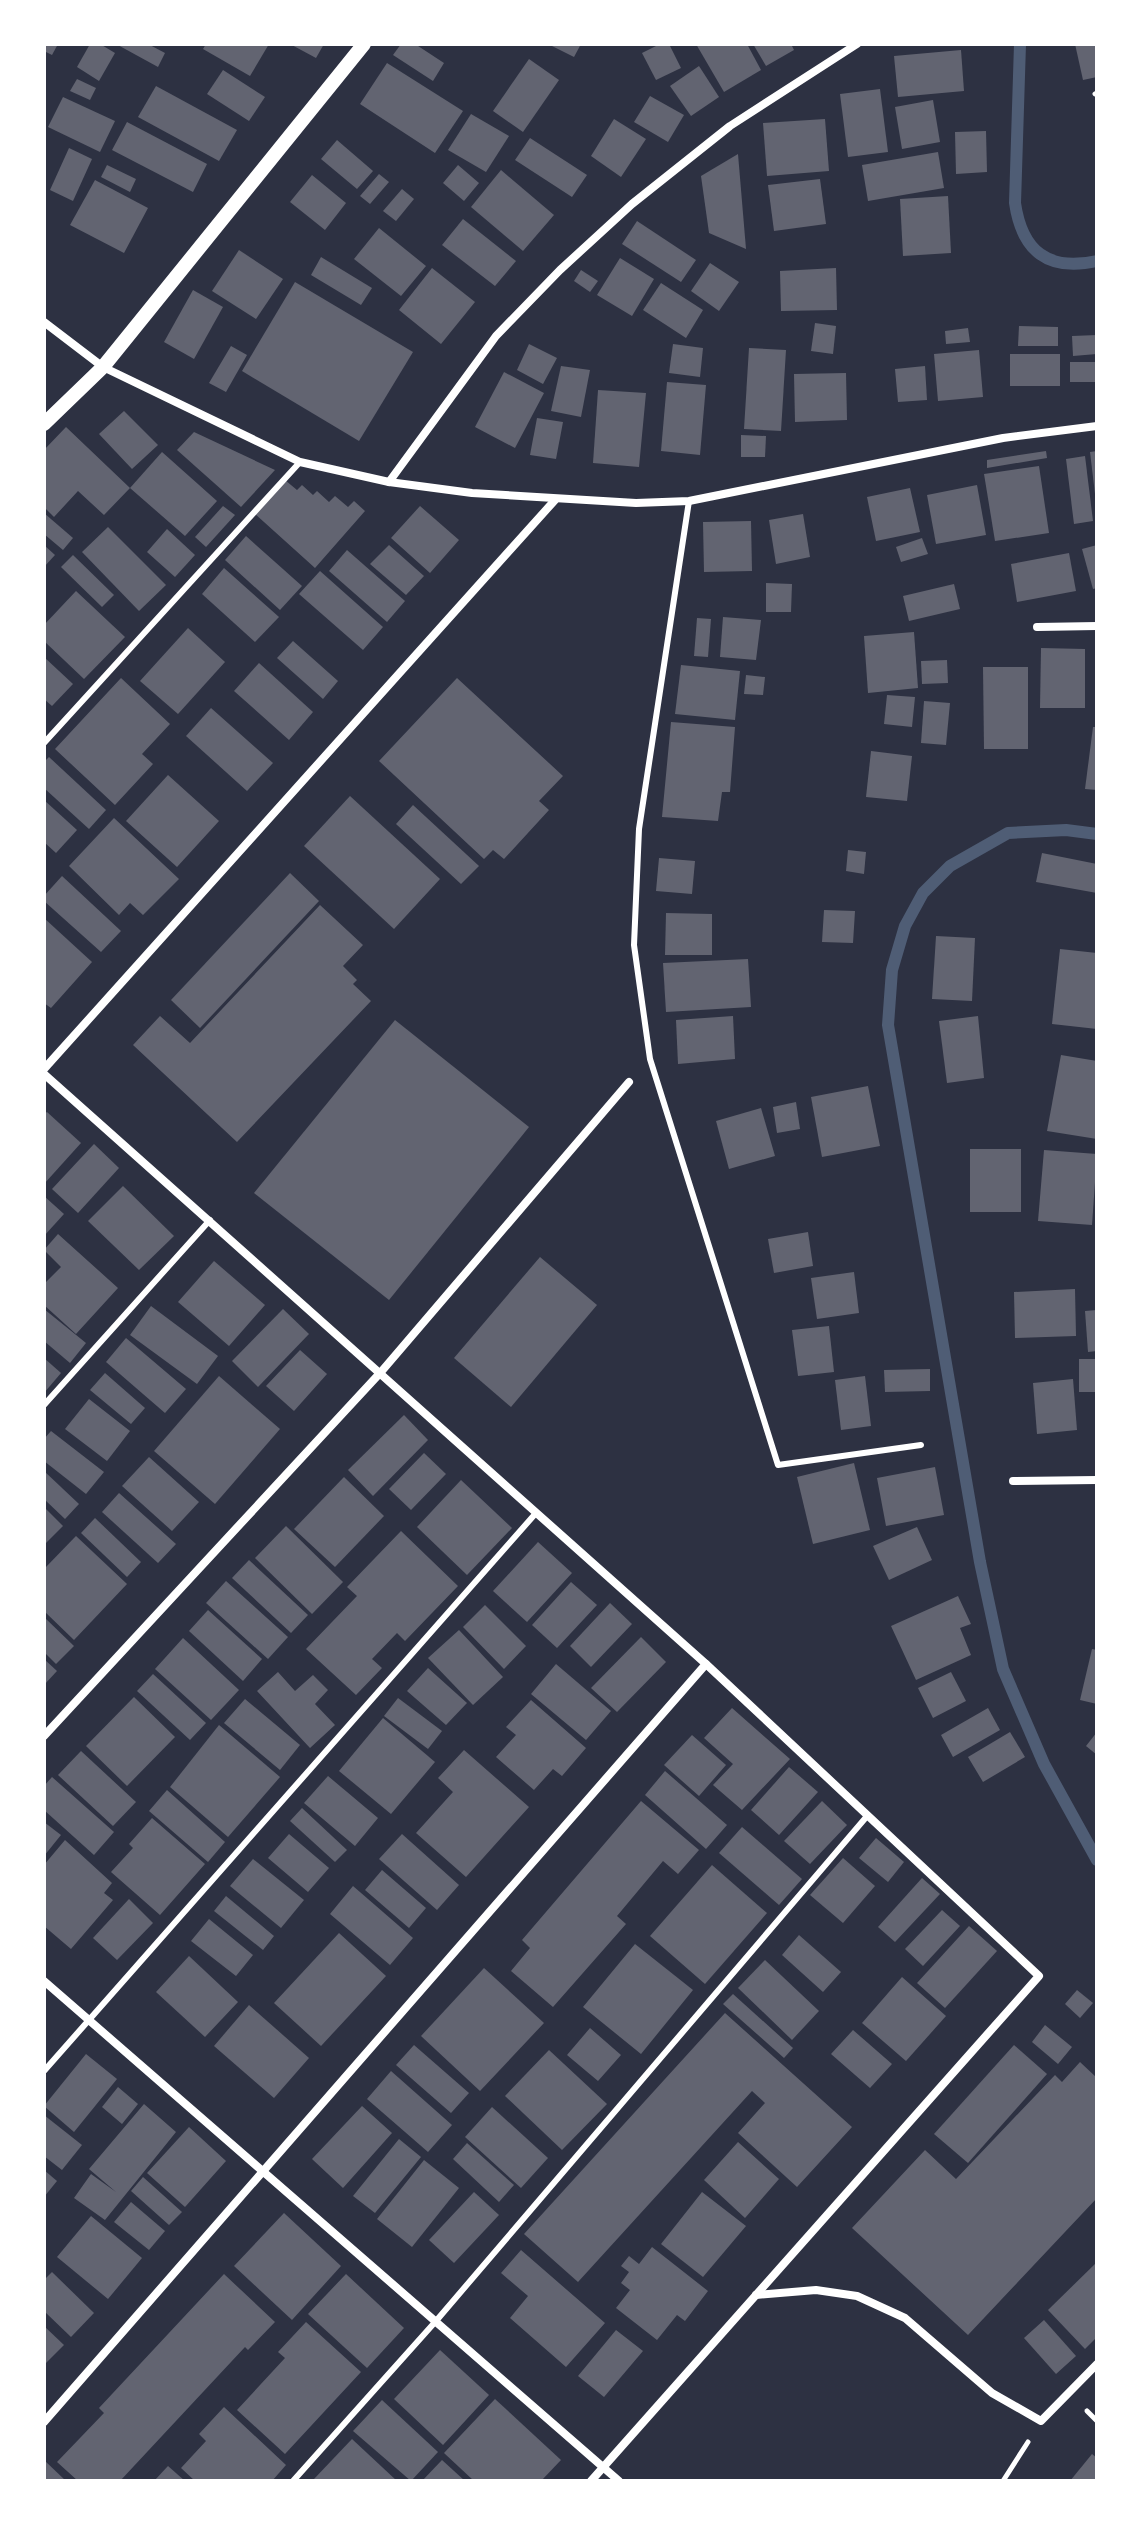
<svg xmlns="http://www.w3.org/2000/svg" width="1141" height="2525" font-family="Figtree,sans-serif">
	<rect width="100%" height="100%" fill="#2d3142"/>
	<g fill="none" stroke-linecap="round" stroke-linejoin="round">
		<g stroke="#4f5d75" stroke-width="12">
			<path d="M1020,44L1015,203C1022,251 1048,272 1097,261"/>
			<path d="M1097,834L1066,830L1008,833L950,866L923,893L905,926L892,970L888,1025L980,1562L1003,1669L1044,1764L1097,1860"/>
		</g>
	</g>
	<g fill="#626471">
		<path d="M44,44H58L52,55L44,51Z"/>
		<path d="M90,44H100L115,53L99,81L77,67Z"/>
		<path d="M116,44H148L165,53L158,67Z"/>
		<path d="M206,44H269L250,76L203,49Z"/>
		<path d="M290,44H324L316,58Z"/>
		<path d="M401,44H415L444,63L433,81L393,55Z"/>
		<path d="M548,44H581L574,57Z"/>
		<path d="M660,44H669L681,68L656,80L642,53Z"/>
		<path d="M696,44H747L761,70L724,92Z"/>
		<path d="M753,44H791L794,50L766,66Z"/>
		<path d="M1075,44H1097V77L1083,80Z"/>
		<path d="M961,50L964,91L898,97L894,56Z"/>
		<path d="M529,59L559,80L523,132L493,111Z"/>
		<path d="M387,63L463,111L435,153L360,104Z"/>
		<path d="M699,66L719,97L691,116L670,86Z"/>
		<path d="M223,70L265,97L249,121L207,94Z"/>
		<path d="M77,79L96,88L90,100L70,91Z"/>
		<path d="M156,86L237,130L219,161L138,117Z"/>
		<path d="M880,89L888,152L848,157L840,94Z"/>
		<path d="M650,96L684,115L668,142L634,122Z"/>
		<path d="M63,97L115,121L100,152L48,127Z"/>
		<path d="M933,100L940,142L902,149L895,107Z"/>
		<path d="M471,114L509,136L486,172L448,150Z"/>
		<path d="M614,119L646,139L621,177L591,156Z"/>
		<path d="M825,119L829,171L767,176L763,123Z"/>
		<path d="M127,122L207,164L193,192L112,150Z"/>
		<path d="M986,131L987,172L956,174L955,132Z"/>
		<path d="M530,138L587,175L572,197L515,160Z"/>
		<path d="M337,140L373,171L357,189L321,159Z"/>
		<path d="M69,148L92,159L73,201L50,190Z"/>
		<path d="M938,152L944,188L868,201L862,165Z"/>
		<path d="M738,154L746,249L709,233L701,176Z"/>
		<path d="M107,165L136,179L130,192L101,177Z"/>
		<path d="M458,165L479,183L464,201L443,183Z"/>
		<path d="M501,170L554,215L523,251L471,207Z"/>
		<path d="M379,174L389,182L370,204L360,196Z"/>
		<path d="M312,175L346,203L325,230L290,202Z"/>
		<path d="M820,179L826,224L774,231L768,185Z"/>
		<path d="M95,180L148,208L124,253L70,225Z"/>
		<path d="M402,189L414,199L396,221L383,211Z"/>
		<path d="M948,196L951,253L903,256L900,199Z"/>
		<path d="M463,219L516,261L495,286L442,245Z"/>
		<path d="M637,221L696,260L681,282L622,244Z"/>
		<path d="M379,228L426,266L401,296L354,259Z"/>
		<path d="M239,250L283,279L256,319L212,291Z"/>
		<path d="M321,257L372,288L361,305L311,275Z"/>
		<path d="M620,258L654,279L632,316L597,295Z"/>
		<path d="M710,263L739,282L719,311L691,291Z"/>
		<path d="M432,268L475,302L441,344L399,310Z"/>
		<path d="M836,268L837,310L781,311L780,271Z"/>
		<path d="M581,270L598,281L590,292L574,281Z"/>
		<path d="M295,282L413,352L359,441L242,371Z"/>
		<path d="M661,283L703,310L686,338L643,310Z"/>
		<path d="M193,290L223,307L194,359L164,342Z"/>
		<path d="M815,323L836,326L833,354L811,351Z"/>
		<path d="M1019,326L1058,327V346H1018Z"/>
		<path d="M968,328L970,342L946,344L945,331Z"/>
		<path d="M1097,335V354L1073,356L1072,336Z"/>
		<path d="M529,344L557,358L543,384L517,370Z"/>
		<path d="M673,344L703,348L700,377L669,373Z"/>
		<path d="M231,346L247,355L226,392L209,383Z"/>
		<path d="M749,348L786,350L781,431L744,429Z"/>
		<path d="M979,350L983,397L938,401L934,354Z"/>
		<rect x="1010" y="354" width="50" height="32"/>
		<rect x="1070" y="362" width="27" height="20"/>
		<path d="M561,366L590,370L581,417L551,411Z"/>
		<path d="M925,366L927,400L898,402L895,369Z"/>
		<path d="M504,372L544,393L515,448L475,427Z"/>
		<path d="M846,373L847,420L795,422L794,374Z"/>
		<path d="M667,382L706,385L700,455L661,451Z"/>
		<path d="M598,390L646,393L639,467L593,463Z"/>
		<path d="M124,411L158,445L132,469L99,434Z"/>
		<path d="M537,418L563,422L556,459L530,455Z"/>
		<path d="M66,427L130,488L104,515L78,491L54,517L44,507V450Z"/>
		<path d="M194,432L275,470L241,507L177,450Z"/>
		<path d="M741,435L766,436L765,457H741Z"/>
		<path d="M1046,451L1047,458L987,468V460Z"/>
		<path d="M1097,451V494H1095L1090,452Z"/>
		<path d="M162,452L217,501L185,536L130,488Z"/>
		<path d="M1085,456L1093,521L1074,524L1066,459Z"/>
		<path d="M1039,466L1049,533L995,541L984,474Z"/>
		<path d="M285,480L297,490L302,485L313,495L317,491L329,502L335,496L348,507L354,501L365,511L315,568L254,513Z"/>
		<path d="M977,485L986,535L936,544L927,495Z"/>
		<path d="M910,488L920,532L876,541L867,497Z"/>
		<path d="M223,506L235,515L206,547L195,537Z"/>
		<path d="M420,506L459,540L430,573L391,538Z"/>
		<path d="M44,513L73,538L63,550L44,534Z"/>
		<path d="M803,514L810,557L776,564L769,520Z"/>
		<path d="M751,521L752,571L704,572L703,522Z"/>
		<path d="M108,527L166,585L139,611L82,552Z"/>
		<path d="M167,529L195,555L175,577L147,552Z"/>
		<path d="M246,536L302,586L280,610L225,560Z"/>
		<path d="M922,538L928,554L901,562L896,547Z"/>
		<path d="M44,545L55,555L44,567Z"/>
		<path d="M389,545L424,576L406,595L370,564Z"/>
		<path d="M1097,545V588L1093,589L1082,549Z"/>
		<path d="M347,550L405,601L387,622L329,571Z"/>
		<path d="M1069,553L1076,591L1017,602L1011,564Z"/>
		<path d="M73,555L114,595L102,607L61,567Z"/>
		<path d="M224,568L279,617L255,642L202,594Z"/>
		<path d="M320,571L383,627L363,650L299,594Z"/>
		<path d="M766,583L792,584L791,612H766Z"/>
		<path d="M954,584L960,609L909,621L903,596Z"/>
		<path d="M76,591L125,637L84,679L44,641V625Z"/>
		<path d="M723,617L761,620L756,660L720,657Z"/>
		<path d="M697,618L711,619L708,657L694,656Z"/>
		<path d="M188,628L225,662L178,714L140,681Z"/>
		<path d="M914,632L918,688L868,693L864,636Z"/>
		<path d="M293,641L338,681L323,699L277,658Z"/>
		<path d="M1041,648L1085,649V708H1040Z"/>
		<path d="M44,657L73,684L52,706L44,699Z"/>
		<path d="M947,660L948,683L922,684L921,661Z"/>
		<path d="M259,663L313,712L289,740L234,691Z"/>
		<path d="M681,665L740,671L735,720L675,714Z"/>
		<path d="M983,667H1028V749H984Z"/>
		<path d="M746,675L765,677L763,695L744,694Z"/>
		<path d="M121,678L170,724L142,754L153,764L115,805L55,749Z"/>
		<path d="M457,678L563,776L539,801L549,810L504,859L493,850L484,859L379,761Z"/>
		<path d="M887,695L915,697L912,727L884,724Z"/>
		<path d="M924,701L950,703L946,745L921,743Z"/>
		<path d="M211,708L273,763L247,791L186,736Z"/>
		<path d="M671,722L735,727L730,792H722L718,821L662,817Z"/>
		<path d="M1093,727H1097V790L1085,789Z"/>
		<path d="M871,751L912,756L907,801L866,797Z"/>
		<path d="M49,757L106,810L89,829L44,788V762Z"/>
		<path d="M168,775L219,821L177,867L126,821Z"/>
		<path d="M350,796L440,879L394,929L304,846Z"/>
		<path d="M44,800L77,830L56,853L44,842Z"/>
		<path d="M413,805L479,866L461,884L396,824Z"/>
		<path d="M114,818L179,879L143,915L130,903L119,915L69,866Z"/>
		<path d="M848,850L866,852L864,874L846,871Z"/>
		<path d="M1042,853L1097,864V893L1036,882Z"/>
		<path d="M659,858L695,861L692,894L656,891Z"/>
		<path d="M290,873L319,901L200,1028L171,1000Z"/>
		<path d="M62,876L121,931L101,952L44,901V896Z"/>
		<path d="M320,905L363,945L343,966L357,980L353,984L371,1001L237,1142L133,1045L160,1016L190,1043Z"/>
		<path d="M824,910L855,911L853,943L822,942Z"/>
		<path d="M666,913L712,914V955H665Z"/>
		<path d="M44,918L92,962L51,1008L44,1003Z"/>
		<path d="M936,936L975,938L972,1001L932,999Z"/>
		<path d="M1060,949L1097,953V1029L1052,1024Z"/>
		<path d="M748,959L751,1007L666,1012L663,963Z"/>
		<path d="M733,1016L735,1059L678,1064L676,1020Z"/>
		<path d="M978,1016L984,1078L947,1083L939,1021Z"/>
		<path d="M395,1020L529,1127L389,1300L254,1193Z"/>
		<path d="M1061,1055L1097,1061V1139L1047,1131Z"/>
		<path d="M868,1086L880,1146L822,1157L811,1097Z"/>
		<path d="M796,1102L800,1129L777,1133L773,1107Z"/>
		<path d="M761,1108L775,1156L729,1169L716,1121Z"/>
		<path d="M47,1112L81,1143L44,1184V1114Z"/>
		<path d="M94,1144L119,1168L78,1213L52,1189Z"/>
		<rect x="970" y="1149" width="51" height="63"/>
		<path d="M1044,1150L1097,1154L1092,1225L1038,1221Z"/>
		<path d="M123,1186L174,1236L139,1270L88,1221Z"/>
		<path d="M44,1196L64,1214L44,1236Z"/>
		<path d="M808,1232L813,1266L774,1273L768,1239Z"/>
		<path d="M58,1234L118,1288L76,1334L44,1305V1284L61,1267L44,1250Z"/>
		<path d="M540,1257L597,1305L511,1407L454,1358Z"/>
		<path d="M214,1261L265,1305L229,1346L178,1302Z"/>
		<path d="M854,1272L859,1313L817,1319L811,1278Z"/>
		<path d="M1075,1289L1076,1336L1015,1338L1014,1292Z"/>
		<path d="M151,1306L218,1356L197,1384L130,1335Z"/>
		<path d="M44,1309L86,1343L70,1363L44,1341Z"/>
		<path d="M283,1309L309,1334L258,1387L232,1361Z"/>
		<path d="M1097,1310V1351L1088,1352L1085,1311Z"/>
		<path d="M829,1326L834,1372L798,1376L792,1330Z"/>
		<path d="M126,1338L186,1389L165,1413L106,1362Z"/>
		<path d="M300,1350L327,1374L294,1411L266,1386Z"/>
		<path d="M44,1358L61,1373L44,1393Z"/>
		<rect x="1079" y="1359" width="18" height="33"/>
		<path d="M930,1369V1391L885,1392L884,1370Z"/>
		<path d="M105,1373L145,1408L131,1424L90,1390Z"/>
		<path d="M219,1376L280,1429L215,1504L154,1451Z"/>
		<path d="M865,1376L871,1426L841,1430L835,1380Z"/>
		<path d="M1073,1379L1077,1430L1037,1434L1033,1383Z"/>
		<path d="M89,1399L130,1431L107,1461L65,1429Z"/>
		<path d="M404,1415L428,1440L373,1496L348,1470Z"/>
		<path d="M51,1431L104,1472L86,1494L44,1461V1439Z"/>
		<path d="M424,1453L446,1474L411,1510L389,1489Z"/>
		<path d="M149,1457L199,1502L172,1531L122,1486Z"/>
		<path d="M854,1463L870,1530L813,1544L797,1477Z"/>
		<path d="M935,1467L944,1515L886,1526L877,1478Z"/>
		<path d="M44,1471L79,1504L65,1519L44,1499Z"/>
		<path d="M344,1477L384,1516L335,1567L294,1529Z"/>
		<path d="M461,1480L512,1528L467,1575L417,1527Z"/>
		<path d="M119,1493L176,1544L158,1563L102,1512Z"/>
		<path d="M44,1507L63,1526L44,1545Z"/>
		<path d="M95,1518L141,1562L127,1577L81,1533Z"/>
		<path d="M286,1526L343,1582L312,1614L255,1558Z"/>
		<path d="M917,1527L932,1560L889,1580L873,1546Z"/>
		<path d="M401,1531L458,1586L405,1641L397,1633L372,1659L382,1668L356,1695L306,1649L357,1596L347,1587Z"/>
		<path d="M76,1536L127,1584L74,1640L44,1611V1569Z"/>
		<path d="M538,1542L572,1573L527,1622L493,1591Z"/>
		<path d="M249,1560L308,1615L291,1633L232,1578Z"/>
		<path d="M226,1581L288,1637L268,1659L206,1603Z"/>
		<path d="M571,1582L597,1605L557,1648L532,1625Z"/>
		<path d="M958,1596L971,1624L960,1628L971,1655L916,1680L891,1626Z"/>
		<path d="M610,1603L632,1624L591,1667L570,1646Z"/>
		<path d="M485,1605L526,1646L504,1669L463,1627Z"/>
		<path d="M208,1610L262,1659L243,1681L189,1631Z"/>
		<path d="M44,1617L74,1646L56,1664L44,1652Z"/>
		<path d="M459,1630L503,1677L473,1705L428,1658Z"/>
		<path d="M641,1637L666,1662L617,1712L591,1688Z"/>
		<path d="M183,1638L239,1690L211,1720L155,1669Z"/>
		<path d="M1092,1649L1097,1650V1704L1080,1700Z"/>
		<path d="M44,1659L57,1671L44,1685Z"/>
		<path d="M556,1664L611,1711L586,1740L531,1694Z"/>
		<path d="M428,1668L467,1703L446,1725L407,1691Z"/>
		<path d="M278,1672L295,1691L313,1675L328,1690L315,1704L335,1725L310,1748L257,1691Z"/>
		<path d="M951,1672L966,1701L933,1718L918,1688Z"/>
		<path d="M153,1674L206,1723L190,1740L137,1691Z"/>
		<path d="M134,1697L175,1737L127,1786L86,1746Z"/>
		<path d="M398,1698L442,1731L428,1749L384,1716Z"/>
		<path d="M245,1699L300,1745L280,1770L224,1723Z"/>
		<path d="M531,1700L586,1748L562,1776L553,1769L534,1790L496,1757L516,1735L506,1727Z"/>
		<path d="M732,1708L790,1759L742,1810L713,1785L733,1764L704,1738Z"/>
		<path d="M988,1708L1000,1730L953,1757L941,1735Z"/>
		<path d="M383,1718L435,1762L391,1814L339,1771Z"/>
		<path d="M219,1725L280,1777L228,1837L170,1787Z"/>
		<path d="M1010,1732L1025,1757L983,1782L968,1757Z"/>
		<path d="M1097,1732V1755L1086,1746Z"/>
		<path d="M692,1735L726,1765L699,1796L664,1765Z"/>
		<path d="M464,1750L529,1807L466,1877L416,1833L453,1792L438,1778Z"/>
		<path d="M81,1751L136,1802L113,1826L58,1775Z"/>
		<path d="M789,1767L818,1792L779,1835L751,1810Z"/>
		<path d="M665,1771L727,1825L706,1849L645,1795Z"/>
		<path d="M328,1776L378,1818L355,1846L304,1803Z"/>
		<path d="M52,1777L114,1832L94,1855L44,1810V1786Z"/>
		<path d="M167,1790L225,1842L208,1862L149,1811Z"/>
		<path d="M641,1801L699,1850L678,1874L663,1861L617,1916L626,1924L553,2007L511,1971L530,1948L522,1940Z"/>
		<path d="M822,1801L847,1825L810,1864L784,1841Z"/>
		<path d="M302,1808L347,1850L335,1862L290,1821Z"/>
		<path d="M152,1818L205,1864L160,1915L111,1872L133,1848L129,1844Z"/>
		<path d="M44,1822L61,1835L44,1856Z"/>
		<path d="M742,1827L802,1879L779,1905L719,1853Z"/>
		<path d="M289,1834L329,1868L308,1892L268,1858Z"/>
		<path d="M402,1834L459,1885L437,1910L379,1859Z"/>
		<path d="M876,1838L904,1862L888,1882L859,1858Z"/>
		<path d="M65,1840L112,1883L104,1893L113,1900L71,1949L44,1926V1865Z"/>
		<path d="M843,1858L875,1886L843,1923L810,1895Z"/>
		<path d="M253,1859L304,1900L281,1928L230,1886Z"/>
		<path d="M712,1865L767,1913L705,1984L650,1936Z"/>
		<path d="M382,1870L426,1908L409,1928L365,1890Z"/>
		<path d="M922,1878L940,1894L895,1942L878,1927Z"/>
		<path d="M353,1886L413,1938L390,1965L330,1914Z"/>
		<path d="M226,1896L274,1936L263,1950L214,1911Z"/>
		<path d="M129,1899L153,1923L117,1960L93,1938Z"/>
		<path d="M942,1910L960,1926L923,1966L905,1949Z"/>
		<path d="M209,1919L253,1955L236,1976L191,1941Z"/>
		<path d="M969,1926L997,1951L945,2008L917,1983Z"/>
		<path d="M339,1933L386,1976L321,2046L274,2003Z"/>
		<path d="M799,1935L841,1972L823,1992L782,1955Z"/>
		<path d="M635,1944L693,1990L641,2054L583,2007Z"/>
		<path d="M189,1956L238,2002L205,2037L156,1992Z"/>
		<path d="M765,1960L819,2011L792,2040L738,1988Z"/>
		<path d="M484,1968L544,2023L480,2091L421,2036Z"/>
		<path d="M902,1977L946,2016L906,2061L862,2023Z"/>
		<path d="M1077,1990L1093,2003L1080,2018L1065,2004Z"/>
		<path d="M733,1994L793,2048L784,2058L723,2004Z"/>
		<path d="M249,2005L309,2058L274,2098L214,2046Z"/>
		<path d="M725,2013L852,2127L797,2187L738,2133L765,2103L752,2091L578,2282L524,2234Z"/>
		<path d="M1045,2025L1072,2047L1058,2064L1032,2042Z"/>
		<path d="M590,2028L621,2055L598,2081L567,2055Z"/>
		<path d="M853,2030L892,2064L870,2088L831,2054Z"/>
		<path d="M414,2045L469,2093L451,2113L396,2065Z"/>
		<path d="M1014,2045L1047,2074L968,2163L934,2134Z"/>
		<path d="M549,2050L607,2104L562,2150L505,2096Z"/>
		<path d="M86,2054L117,2079L74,2132L44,2106Z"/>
		<path d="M1080,2062L1097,2078V2198L968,2335L852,2228L925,2150L956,2179L1055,2075L1062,2082Z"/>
		<path d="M391,2071L452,2125L428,2152L367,2099Z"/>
		<path d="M118,2087L138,2104L122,2124L102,2107Z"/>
		<path d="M144,2104L176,2132L105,2220L74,2198L91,2174L116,2192L89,2169Z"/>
		<path d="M362,2106L392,2133L343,2188L312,2159Z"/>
		<path d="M492,2107L548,2158L521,2188L465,2137Z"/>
		<path d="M44,2115L82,2145L62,2170L44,2156Z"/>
		<path d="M189,2127L226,2161L185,2207L147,2173Z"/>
		<path d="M399,2139L421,2157L375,2213L353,2196Z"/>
		<path d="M738,2142L779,2179L745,2218L704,2180Z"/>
		<path d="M467,2143L514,2185L499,2202L453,2159Z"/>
		<path d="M424,2160L459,2188L412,2247L377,2219Z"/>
		<path d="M44,2170L57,2181L44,2197Z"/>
		<path d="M143,2177L182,2212L169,2225L131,2191Z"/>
		<path d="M474,2192L499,2215L454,2263L429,2240Z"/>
		<path d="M702,2192L746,2226L703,2277L661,2244Z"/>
		<path d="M131,2202L165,2231L149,2250L114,2222Z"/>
		<path d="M284,2213L341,2266L292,2320L234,2266Z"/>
		<path d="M91,2216L142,2258L108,2299L57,2257Z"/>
		<path d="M652,2247L708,2291L685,2321L677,2315L657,2340L616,2308L630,2290L621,2283L629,2272L621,2266L629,2256L639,2264Z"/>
		<path d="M521,2250L605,2323L566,2367L510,2318L528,2296L501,2273Z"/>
		<path d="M1097,2262V2337L1085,2349L1048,2310Z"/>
		<path d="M52,2272L94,2313L71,2337L44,2311V2280Z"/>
		<path d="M224,2274L275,2322L248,2350L245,2347L120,2481H78L57,2462L104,2413L99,2408Z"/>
		<path d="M346,2274L404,2328L367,2368L308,2314Z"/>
		<path d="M1044,2320L1076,2356L1056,2374L1024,2338Z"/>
		<path d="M306,2322L361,2372L285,2454L237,2410L285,2358L278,2352Z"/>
		<path d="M44,2326L64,2345L44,2365Z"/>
		<path d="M616,2330L643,2351L604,2397L578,2376Z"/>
		<path d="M440,2350L489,2395L443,2445L394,2399Z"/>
		<path d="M495,2399L561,2460L541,2481H474L444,2453Z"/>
		<path d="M382,2400L438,2452L411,2481L353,2431Z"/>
		<path d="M224,2407L286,2465L272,2481H195L181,2468L206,2441L199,2434Z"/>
		<path d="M352,2439L397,2481H317L314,2479Z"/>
		<path d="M1092,2454L1097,2458V2481H1070Z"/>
		<path d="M44,2460L66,2481H44Z"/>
		<path d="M442,2460L465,2481H422Z"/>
		<path d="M168,2466L185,2481H154Z"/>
	</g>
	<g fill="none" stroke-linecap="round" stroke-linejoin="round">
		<g stroke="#fff" stroke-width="5">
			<path d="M1095,94L1097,93"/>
			<path d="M1087,2411L1097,2421"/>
			<path d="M1003,2481L1028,2442"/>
		</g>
		<g stroke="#fff" stroke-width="6">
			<path d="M689,501L639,829L634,945L650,1059L778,1465L921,1445"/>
			<path d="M44,743L300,462"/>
			<path d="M44,1405L210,1220"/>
			<path d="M44,2071L536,1513"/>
			<path d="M293,2481L436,2321L868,1815"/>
		</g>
		<g stroke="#fff" stroke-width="8">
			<path d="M44,322L103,367L300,462L389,482L472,493L636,503L689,501L1003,438L1097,426"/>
			<path d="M389,482L496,336L560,270L632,204L730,126L857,44"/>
			<path d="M1037,627L1097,626"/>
			<path d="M44,1069L555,500"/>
			<path d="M44,1074L706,1664L1039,1976L591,2481"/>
			<path d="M1013,1481L1097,1480"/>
			<path d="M44,1736L381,1372L629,1082"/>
			<path d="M44,1981L619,2481"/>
			<path d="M756,2295L816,2290L857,2296L905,2318L992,2393L1041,2421L1097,2364"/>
			<path d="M44,2422L706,1664"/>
		</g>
		<path stroke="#fff" stroke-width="14" d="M44,424L103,367L364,44"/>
	</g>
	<rect width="1141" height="2525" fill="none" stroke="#ffffff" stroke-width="92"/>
</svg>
